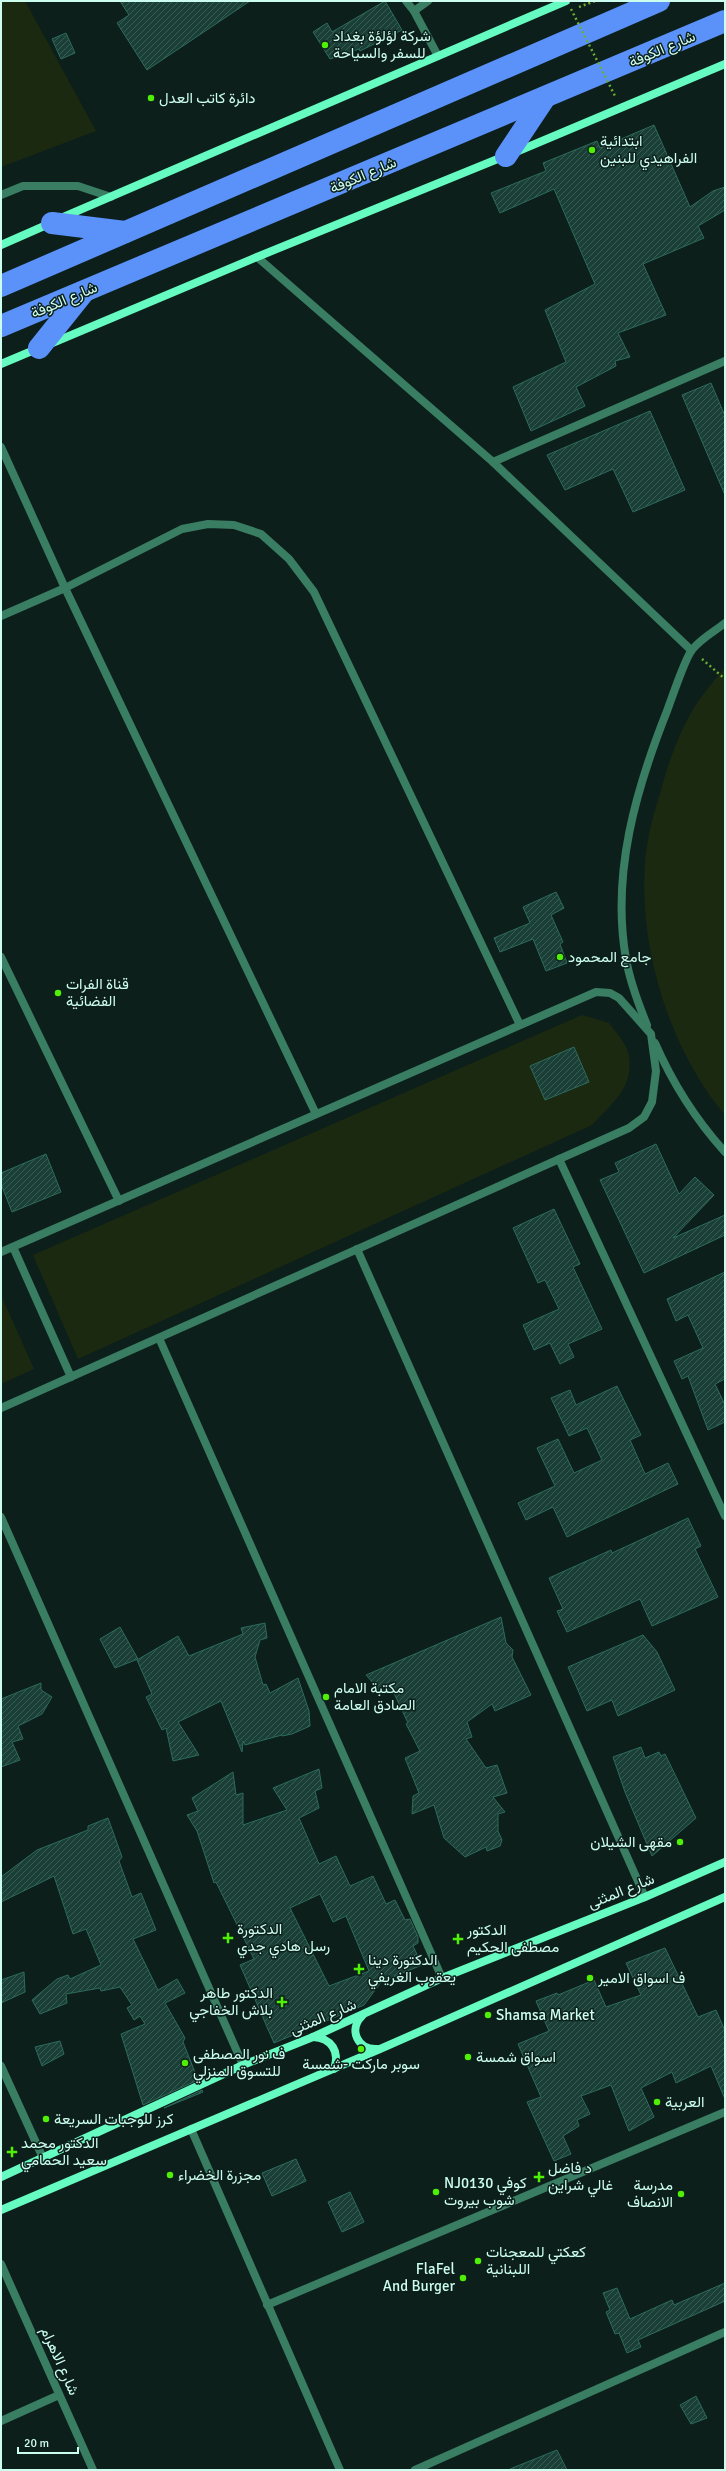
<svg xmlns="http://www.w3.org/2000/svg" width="726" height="2471" font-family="Signika,Vazirmatn,sans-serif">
	<defs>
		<pattern id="building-hatch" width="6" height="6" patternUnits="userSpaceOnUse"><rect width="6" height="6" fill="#1a3f37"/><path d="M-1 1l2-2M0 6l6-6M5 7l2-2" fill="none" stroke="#3a5c54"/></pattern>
	</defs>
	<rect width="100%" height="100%" fill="#0d1f1b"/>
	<g fill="#1b2910">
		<path d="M1,1H25L96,131L1,167Z"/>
		<path d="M725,668V1115C665,1044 631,926 649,834C652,819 657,804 661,790C669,760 683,721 702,696C709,686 717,677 725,668Z"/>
		<path d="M582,1015L609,1023C615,1031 625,1042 628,1052C636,1085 613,1103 592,1125L78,1359L33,1255Z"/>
		<path d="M1,1295L34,1369L1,1384Z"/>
	</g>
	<g fill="url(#building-hatch)" stroke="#2c6b5d" fill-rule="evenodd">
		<path d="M120,1H250L147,70L117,23L129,15Z"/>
		<path d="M385,1L402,30L360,51L359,49L330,59L313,32L327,23L332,32Z"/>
		<path d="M66,33L75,53L61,59L52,39Z"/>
		<path d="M654,125L690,207L713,191L725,187V210L698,226L704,238L643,264L666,315L618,333L630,357L615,361L616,366L576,387L585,406L531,431L513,387L566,362L545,310L595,284L554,189L500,213L491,193L546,171L543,163L597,141L600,148Z"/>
		<path d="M711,383L725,416V495L682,395Z"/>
		<path d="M650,411L685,490L633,512L613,469L565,490L547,455Z"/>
		<path d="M556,892L564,908L551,915L563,942L560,944L567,963L546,971L533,939L500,952L494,938L530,923L523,907Z"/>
		<path d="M574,1047L589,1082L545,1100L530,1066Z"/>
		<path d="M656,1144L679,1194L695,1177L714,1195L673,1238L725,1215V1235L644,1273L600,1180L619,1172L615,1163Z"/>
		<path d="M46,1154L61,1192L12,1212L1,1184V1173Z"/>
		<path d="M554,1209L580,1264L573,1267L602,1329L568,1344L574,1357L560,1364L550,1343L534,1350L523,1325L559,1309L545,1280L538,1283L513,1228Z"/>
		<path d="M725,1272V1379L715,1384L725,1405V1422L708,1430L688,1376L682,1379L674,1361L703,1348L688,1315L676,1321L667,1299Z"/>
		<path d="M617,1386L641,1435L630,1440L645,1474L668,1463L678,1484L567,1537L553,1507L526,1520L518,1503L555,1486L537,1448L558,1439L574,1473L602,1460L587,1428L569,1436L551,1398L570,1390L576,1405Z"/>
		<path d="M688,1518L701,1546L695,1549L718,1597L652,1626L640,1599L567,1632L557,1611L563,1609L549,1578L611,1550L612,1553Z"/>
		<path d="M501,1617L506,1643L513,1650L512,1657L531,1695L495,1711L492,1704L467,1722L472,1737L466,1739L486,1768L497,1765L507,1793L493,1797L505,1812L498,1814V1831L502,1840L500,1846L487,1851L486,1847L465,1857L444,1838L434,1805L412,1814L413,1796L419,1793L405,1758L420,1751L406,1724L408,1723L392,1689L378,1695L374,1684L366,1675Z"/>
		<path d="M265,1623L267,1638L260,1640L255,1657L263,1685L266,1684L270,1693L298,1678L309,1711L310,1726L292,1734L282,1736V1735L245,1745L243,1741L242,1752L221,1701L178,1722L199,1755L173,1761L166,1728L162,1730L146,1697L152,1694L137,1660L178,1636L189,1656L243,1634L241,1628Z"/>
		<path d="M120,1627L138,1659L115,1668L100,1639Z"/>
		<path d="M643,1635L657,1652L675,1690L618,1716L612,1700L587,1711L568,1667Z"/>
		<path d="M41,1683V1690L52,1697L42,1714L18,1726L23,1739L12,1742L20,1760L1,1767V1699Z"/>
		<path d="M641,1747L645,1758L659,1752L661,1756L665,1754L696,1818L652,1856L625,1792L613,1757Z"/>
		<path d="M319,1769L322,1788L315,1791L319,1808L299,1818L319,1864L336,1856L350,1886L373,1876L386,1904L395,1900L405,1920L410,1919L418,1937V1943L413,1946L422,1965L381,1982L364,2005L274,2043L240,1965L254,1959L216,1882L214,1883L197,1831L187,1815L198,1811L192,1798L233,1772L236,1795L243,1793V1825L287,1810L273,1788ZM320,1894L333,1922L346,1916L369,1971L329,1986L290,1908Z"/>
		<path d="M108,1818L122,1857L119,1861L132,1897L141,1893L156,1930L133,1939L158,1990L177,1979L185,1993L165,2003L185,2038L183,2042L198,2080L143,2105L121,2034L145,2024L140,2016L134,2020L127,2008L132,2005L120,1987L101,1991L100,1988L66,1994L67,2003L40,2014L32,2000L57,1979L68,1975L70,1979L101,1965L86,1929L73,1934L54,1876L1,1902V1877L37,1850L88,1830V1826Z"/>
		<path d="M665,1948L698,2017L716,2010L725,2031V2099L711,2066L676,2083L672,2072L641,2088L654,2117L629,2131L611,2085L581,2096L590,2114L577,2120L579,2126L563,2136L571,2154L554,2161L527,2102L541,2097L518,2044L549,2031L536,2001L557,1993L558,1995L594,1980L606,2007L641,1995L626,1963Z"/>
		<path d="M24,1972L25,1992L1,2003V1980Z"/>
		<path d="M60,2041L64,2054L42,2066L35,2047Z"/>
		<path d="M202,2090L203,2092L164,2108Z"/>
		<path d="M296,2159L306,2181L272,2196L262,2173Z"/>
		<path d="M350,2192L364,2222L342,2232L328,2202Z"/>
		<path d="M725,2283V2301L638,2340L641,2347L627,2353L619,2333L615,2334L606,2312L610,2310L603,2293L617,2288L630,2319L672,2300L674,2305Z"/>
		<path d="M696,2396L707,2418L691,2424L680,2405Z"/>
		<path d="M557,2450L567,2470H510V2469Z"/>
	</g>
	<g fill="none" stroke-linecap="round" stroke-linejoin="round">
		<g stroke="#6cad31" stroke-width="2.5" stroke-dasharray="2 3" stroke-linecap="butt">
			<path d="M579,7L595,1"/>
			<path d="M702,659L725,679"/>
		</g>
		<g stroke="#397d63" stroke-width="8">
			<path d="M406,1L414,11L438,56"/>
			<path d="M414,11L428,1"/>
			<path d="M1,195L23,186H78L111,197"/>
		</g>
		<g stroke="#397d63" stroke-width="8">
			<path d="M257,257L493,462L691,650"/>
			<path d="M1,447L65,588L316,1114"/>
			<path d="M493,462L725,361"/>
			<path d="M1,616L65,588L182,529L208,524L234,525L261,534L289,559L314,592L520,1025"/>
			<path d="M1,957L119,1201"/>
			<path d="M647,1025C638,1003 630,982 626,959C611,874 636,789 667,711C672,698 685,658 692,650C700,639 715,631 725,623"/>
			<path d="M655,1043C673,1084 695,1119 725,1152"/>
			<path d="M559,1159L725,1516"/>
			<path d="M13,1247L71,1377"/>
			<path d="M357,1249L645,1897"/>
			<path d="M1,1252L596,992L610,993L619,998L651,1034L656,1071L652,1102L644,1117L629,1128L1,1408"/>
			<path d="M159,1338L442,1978"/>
			<path d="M1,1517L243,2065"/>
			<path d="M1,2066L43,2158"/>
			<path d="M191,2129L340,2470"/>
			<path d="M1,2264L93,2470"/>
			<path d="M267,2305L725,2112"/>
			<path d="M1,2421L59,2395"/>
			<path d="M415,2470L725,2332"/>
		</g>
		<g stroke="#66fbc1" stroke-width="8">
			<path d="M516,152L725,64"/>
			<path d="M61,218L566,1"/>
			<path d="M1,245L51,223"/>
			<path d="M50,344L257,257L505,156"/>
			<path d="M1,364L39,348"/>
			<path d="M362,2016C348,2030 358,2050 377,2049"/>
			<path d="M313,2037C332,2038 340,2052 334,2069"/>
			<path d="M1,2177L243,2065L313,2037L442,1978L645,1897L725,1862"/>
			<path d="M1,2210L380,2049L725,1897"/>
		</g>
		<g stroke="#5a92fa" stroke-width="22">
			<path d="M506,156L544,99"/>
			<path d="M52,223L125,232"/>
			<path d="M1,286L659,1"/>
			<path d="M1,326L725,21"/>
			<path d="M39,348L83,293"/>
		</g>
		<path stroke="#6cad31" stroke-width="2.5" stroke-dasharray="2 3" stroke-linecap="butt" d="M571,9L615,96"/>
	</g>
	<g fill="#50ef06" stroke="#0d1f1b" stroke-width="1.5">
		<circle cx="325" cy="45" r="4"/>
		<circle cx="151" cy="98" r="4"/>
		<circle cx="592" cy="150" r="4"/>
		<circle cx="560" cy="957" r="4"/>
		<circle cx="58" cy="993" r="4"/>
		<circle cx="326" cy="1697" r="4"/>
		<circle cx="680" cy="1842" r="4"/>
		<path d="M226 1932h4v4h4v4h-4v4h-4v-4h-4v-4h4z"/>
		<path d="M456 1933h4v4h4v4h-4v4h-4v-4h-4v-4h4z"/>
		<path d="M357 1963h4v4h4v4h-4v4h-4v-4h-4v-4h4z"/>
		<circle cx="590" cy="1978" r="4"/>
		<path d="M280 1996h4v4h4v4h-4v4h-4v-4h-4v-4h4z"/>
		<circle cx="488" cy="2015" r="4"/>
		<circle cx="361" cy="2049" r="4"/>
		<circle cx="468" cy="2057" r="4"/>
		<circle cx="185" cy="2063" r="4"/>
		<circle cx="657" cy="2102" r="4"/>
		<circle cx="46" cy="2119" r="4"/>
		<path d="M10 2146h4v4h4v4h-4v4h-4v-4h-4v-4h4z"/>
		<circle cx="170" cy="2175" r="4"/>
		<path d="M537 2171h4v4h4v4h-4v4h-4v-4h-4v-4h4z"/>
		<circle cx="436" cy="2192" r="4"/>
		<circle cx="681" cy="2194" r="4"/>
		<circle cx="478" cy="2261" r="4"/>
		<circle cx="463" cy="2278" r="4"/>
	</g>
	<g text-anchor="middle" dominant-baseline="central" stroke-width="3" stroke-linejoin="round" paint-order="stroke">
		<g font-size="15" fill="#ccfeef" stroke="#0d1f1b" text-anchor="start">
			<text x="333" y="36">شركة لؤلؤة بغداد<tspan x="333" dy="17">للسفر والسياحة</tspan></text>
			<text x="159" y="98">دائرة كاتب العدل</text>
			<text x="600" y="141">ابتدائية<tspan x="600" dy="17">الفراهيدي للبنين</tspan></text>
			<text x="568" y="957">جامع المحمود</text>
			<text x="66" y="984">قناة الفرات<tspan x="66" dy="17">الفضائية</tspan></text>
			<text x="334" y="1688">مكتبة الامام<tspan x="334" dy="17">الصادق العامة</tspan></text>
			<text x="672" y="1842" text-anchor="end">مقهى الشيلان</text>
			<text x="237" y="1929">الدكتورة<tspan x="237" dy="17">رسل هادي جدي</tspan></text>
			<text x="467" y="1930">الدكتور<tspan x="467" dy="17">مصطفى الحكيم</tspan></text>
			<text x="368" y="1960">الدكتورة دينا<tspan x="368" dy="17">يعقوب الغريفي</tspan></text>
			<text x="598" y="1978">ف اسواق الامير</text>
			<text x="273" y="1993" text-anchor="end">الدكتور طاهر<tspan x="273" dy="17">بلاش الخفاجي</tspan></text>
			<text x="496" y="2015">Shamsa Market</text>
			<text x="193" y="2054">ف نور المصطفى<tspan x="193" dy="17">للتسوق المنزلي</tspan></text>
			<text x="476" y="2057">اسواق شمسة</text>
			<text x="361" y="2064" text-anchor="middle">سوبر ماركت -شمسة</text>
			<text x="665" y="2102">العربية</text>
			<text x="54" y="2119">كرز للوجبات السريعة</text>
			<text x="21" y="2143">الدكتور محمد<tspan x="21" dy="17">سعيد الحمامي</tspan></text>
			<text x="548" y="2168">د فاضل<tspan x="548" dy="17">غالي شراين</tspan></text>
			<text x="178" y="2175">مجزرة الخضراء</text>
			<text x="444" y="2183">NJ0130 كوفي<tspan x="444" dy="17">شوب بيروت</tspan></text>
			<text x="673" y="2185" text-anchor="end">مدرسة<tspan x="673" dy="17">الانصاف</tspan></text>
			<text x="486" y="2252">كعكتي للمعجنات<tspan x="486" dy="17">اللبنانية</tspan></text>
			<text x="455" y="2269" text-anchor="end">FlaFel<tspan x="455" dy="17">And Burger</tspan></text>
		</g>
		<g font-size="15" fill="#ccfeef" stroke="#0d1f1b">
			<text transform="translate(662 49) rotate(-23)">شارع الكوفة</text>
			<text transform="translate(363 175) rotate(-23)">شارع الكوفة</text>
			<text transform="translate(64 300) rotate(-23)">شارع الكوفة</text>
			<text transform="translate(621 1891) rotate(-22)">شارع المثنى</text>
			<text transform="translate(323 2017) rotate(-23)">شارع المثنى</text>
			<text transform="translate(60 2361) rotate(66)">شارع الاهرام</text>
		</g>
	</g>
	<rect width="726" height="2471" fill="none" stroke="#ccfeef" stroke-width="4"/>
	<path d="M18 2447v6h60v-6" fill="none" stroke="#ccfeef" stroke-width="2"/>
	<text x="24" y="2447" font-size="12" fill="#ccfeef" stroke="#0d1f1b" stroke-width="3" paint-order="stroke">20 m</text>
</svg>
